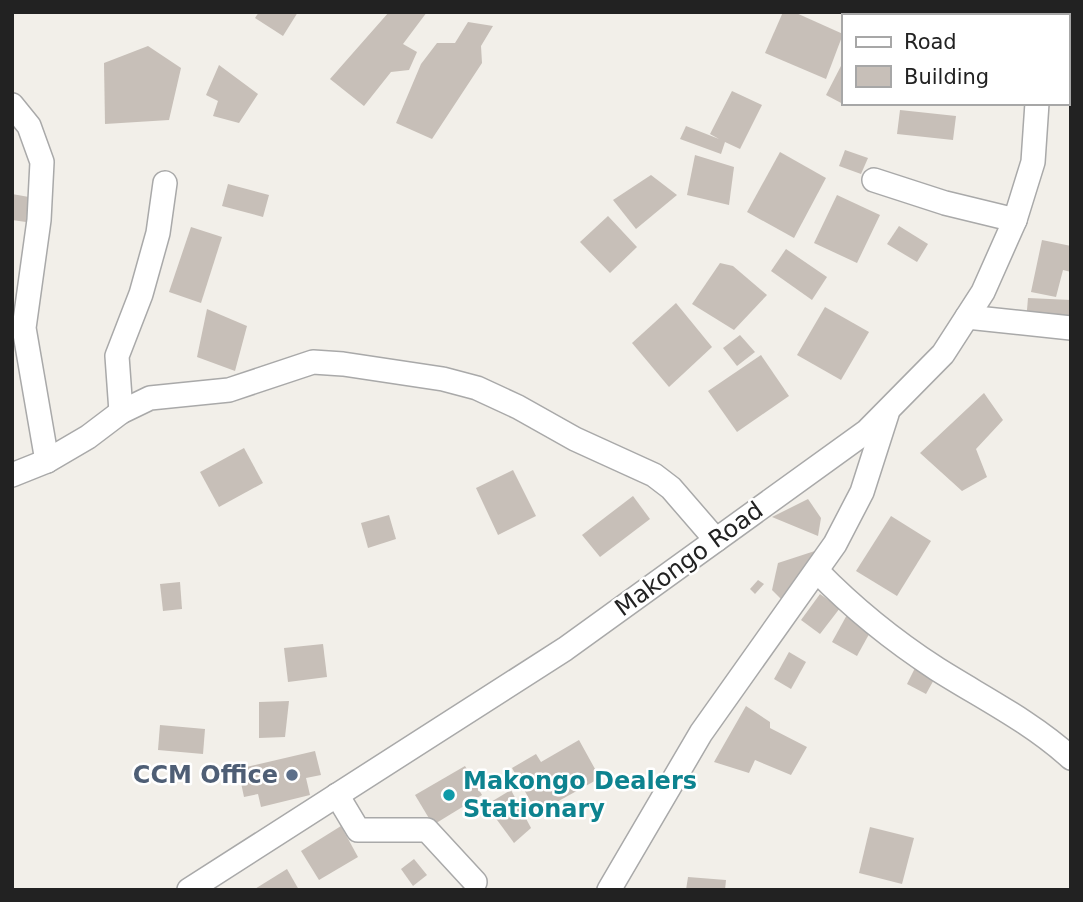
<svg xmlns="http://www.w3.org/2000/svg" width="1083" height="902" font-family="'DejaVu Sans',sans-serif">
	<rect width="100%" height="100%" fill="#f2efe9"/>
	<g fill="#c7bfb8">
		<path d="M259,12H298L283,36L255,18Z"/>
		<path d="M389,12H427L403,44L417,52L409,70L391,72L364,106L330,79Z"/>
		<path d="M783,12H794L843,34L826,79L765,53Z"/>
		<path d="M468,22L493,26L481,46L482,63L432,139L396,123L421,64L437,43H455Z"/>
		<path d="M148,46L181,68L169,120L105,124L104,63Z"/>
		<path d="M843,62V104L826,95Z"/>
		<path d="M219,65L258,94L239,123L213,116L218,101L206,95Z"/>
		<path d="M732,91L762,105L740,149L725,142L721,154L680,139L686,126L719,139L710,134Z"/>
		<path d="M900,110L956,116L953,140L897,134Z"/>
		<path d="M845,150L868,158L861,174L839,166Z"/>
		<path d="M780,152L826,178L794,238L747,212Z"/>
		<path d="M695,155L734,167L729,205L687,195Z"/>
		<path d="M651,175L677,195L636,229L613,200Z"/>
		<path d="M228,184L269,195L263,217L222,206Z"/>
		<path d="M12,194L29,197L26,222L12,220Z"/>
		<path d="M837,195L880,215L857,263L814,243Z"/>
		<path d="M608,216L637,247L610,273L580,242Z"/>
		<path d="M899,226L928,244L917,262L887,244Z"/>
		<path d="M191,227L222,237L201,303L169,292Z"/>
		<path d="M1042,240L1071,246V272L1063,270L1056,297L1031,292Z"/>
		<path d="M786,249L827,277L812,300L771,271Z"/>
		<path d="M720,263L733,266L767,295L734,330L692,304Z"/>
		<path d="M1028,298L1071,300V325L1026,322Z"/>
		<path d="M676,303L712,347L669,387L632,343Z"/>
		<path d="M825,307L869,332L841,380L797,355Z"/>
		<path d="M207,309L247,326L235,371L197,357Z"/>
		<path d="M740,335L755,352L737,366L723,348Z"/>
		<path d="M761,355L789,396L737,432L708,391Z"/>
		<path d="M984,393L1003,420L976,449L987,477L962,491L920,453Z"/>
		<path d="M244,448L263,483L219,507L200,472Z"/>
		<path d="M513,470L536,516L498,535L476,488Z"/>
		<path d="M633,496L650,519L600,557L582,535Z"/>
		<path d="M808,499L821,518L818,536L772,517Z"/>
		<path d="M389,515L396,539L368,548L361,523Z"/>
		<path d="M891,516L931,541L897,596L856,571Z"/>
		<path d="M821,549L785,603L772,590L778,563Z"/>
		<path d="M758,580L764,584L755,594L750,589Z"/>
		<path d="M180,582L182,609L163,611L160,584Z"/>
		<path d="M820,594L840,608L820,634L801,620Z"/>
		<path d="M848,613L873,627L857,656L832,642Z"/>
		<path d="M323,644L327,677L288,682L284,648Z"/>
		<path d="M789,652L806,662L791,689L774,679Z"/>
		<path d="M916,666L936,676L926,694L907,684Z"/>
		<path d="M289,701L285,737L259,738V702Z"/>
		<path d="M746,706L770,722V728L807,747L791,775L755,760L749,773L714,762Z"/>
		<path d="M160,725L205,729L203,754L158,750Z"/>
		<path d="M579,740L600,778L537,813L512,768L536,754L541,762Z"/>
		<path d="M315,751L321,775L306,778L310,795L261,807L258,794L244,797L238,769Z"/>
		<path d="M465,766L482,795L433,825L415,795Z"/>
		<path d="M511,790L531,828L514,843L486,805Z"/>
		<path d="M341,826L358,857L319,880L301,851Z"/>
		<path d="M870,827L914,838L902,884L859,873Z"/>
		<path d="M414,859L427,875L413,886L401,869Z"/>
		<path d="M287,869L299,890H253Z"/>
		<path d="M688,877L726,880L725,890H686Z"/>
	</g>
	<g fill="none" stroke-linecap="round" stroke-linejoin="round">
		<g stroke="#a9a9a9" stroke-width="26">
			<g id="minor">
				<path d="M1039,12V16"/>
				<path d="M12,105L29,126L42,162L39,220L24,328L47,461"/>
				<path d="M874,180L945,203L1015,220"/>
				<path d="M967,317L1071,328"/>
				<path d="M121,412L117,356L141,294L158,233L165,183"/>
				<path d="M12,475L47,461L88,437L121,412L150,398L229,390L313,362L343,364L443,379L477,388L518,407L575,439L654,475L671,488L716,540"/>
				<path d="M817,571C853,608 894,641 937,669C983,698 1030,721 1071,758"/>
				<path d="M337,795L358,830H427L475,882"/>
				<path d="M189,890L565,649L867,431L943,354L983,292L1015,220L1033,162L1037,103"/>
				<path d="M609,890L701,733L835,544L862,492L887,414"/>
			</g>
		</g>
		<use href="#minor" stroke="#fff" stroke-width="23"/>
	</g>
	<circle fill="#5c6f8a" stroke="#fff" stroke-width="2.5" cx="292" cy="775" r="7"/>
	<circle fill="#0f9aa8" stroke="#fff" stroke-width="2.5" cx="449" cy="795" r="7"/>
	<g text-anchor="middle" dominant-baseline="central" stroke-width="5" stroke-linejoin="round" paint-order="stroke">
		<g font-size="24" fill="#222" stroke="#fff">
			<text transform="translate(689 559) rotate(-36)">Makongo Road</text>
		</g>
		<g font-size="24" font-weight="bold" fill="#4e5e75" stroke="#fff" text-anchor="end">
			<text x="278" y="775">CCM Office</text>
		</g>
		<g font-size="24" font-weight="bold" fill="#0d838f" stroke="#fff" text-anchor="start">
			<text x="463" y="781">Makongo Dealers<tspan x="463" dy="28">Stationary</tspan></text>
		</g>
	</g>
	<rect width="1083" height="902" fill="none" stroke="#222222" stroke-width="28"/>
	<rect x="842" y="14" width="228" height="91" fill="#ffffff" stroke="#a7a7a7" stroke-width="2"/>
	<rect x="856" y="37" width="35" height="10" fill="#ffffff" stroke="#a7a7a7" stroke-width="2"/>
	<text x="904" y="49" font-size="21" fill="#222222">Road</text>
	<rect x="856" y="66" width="35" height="21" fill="#c7bfb8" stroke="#a7a7a7" stroke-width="2"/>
	<text x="904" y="84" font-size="21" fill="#222222">Building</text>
</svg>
